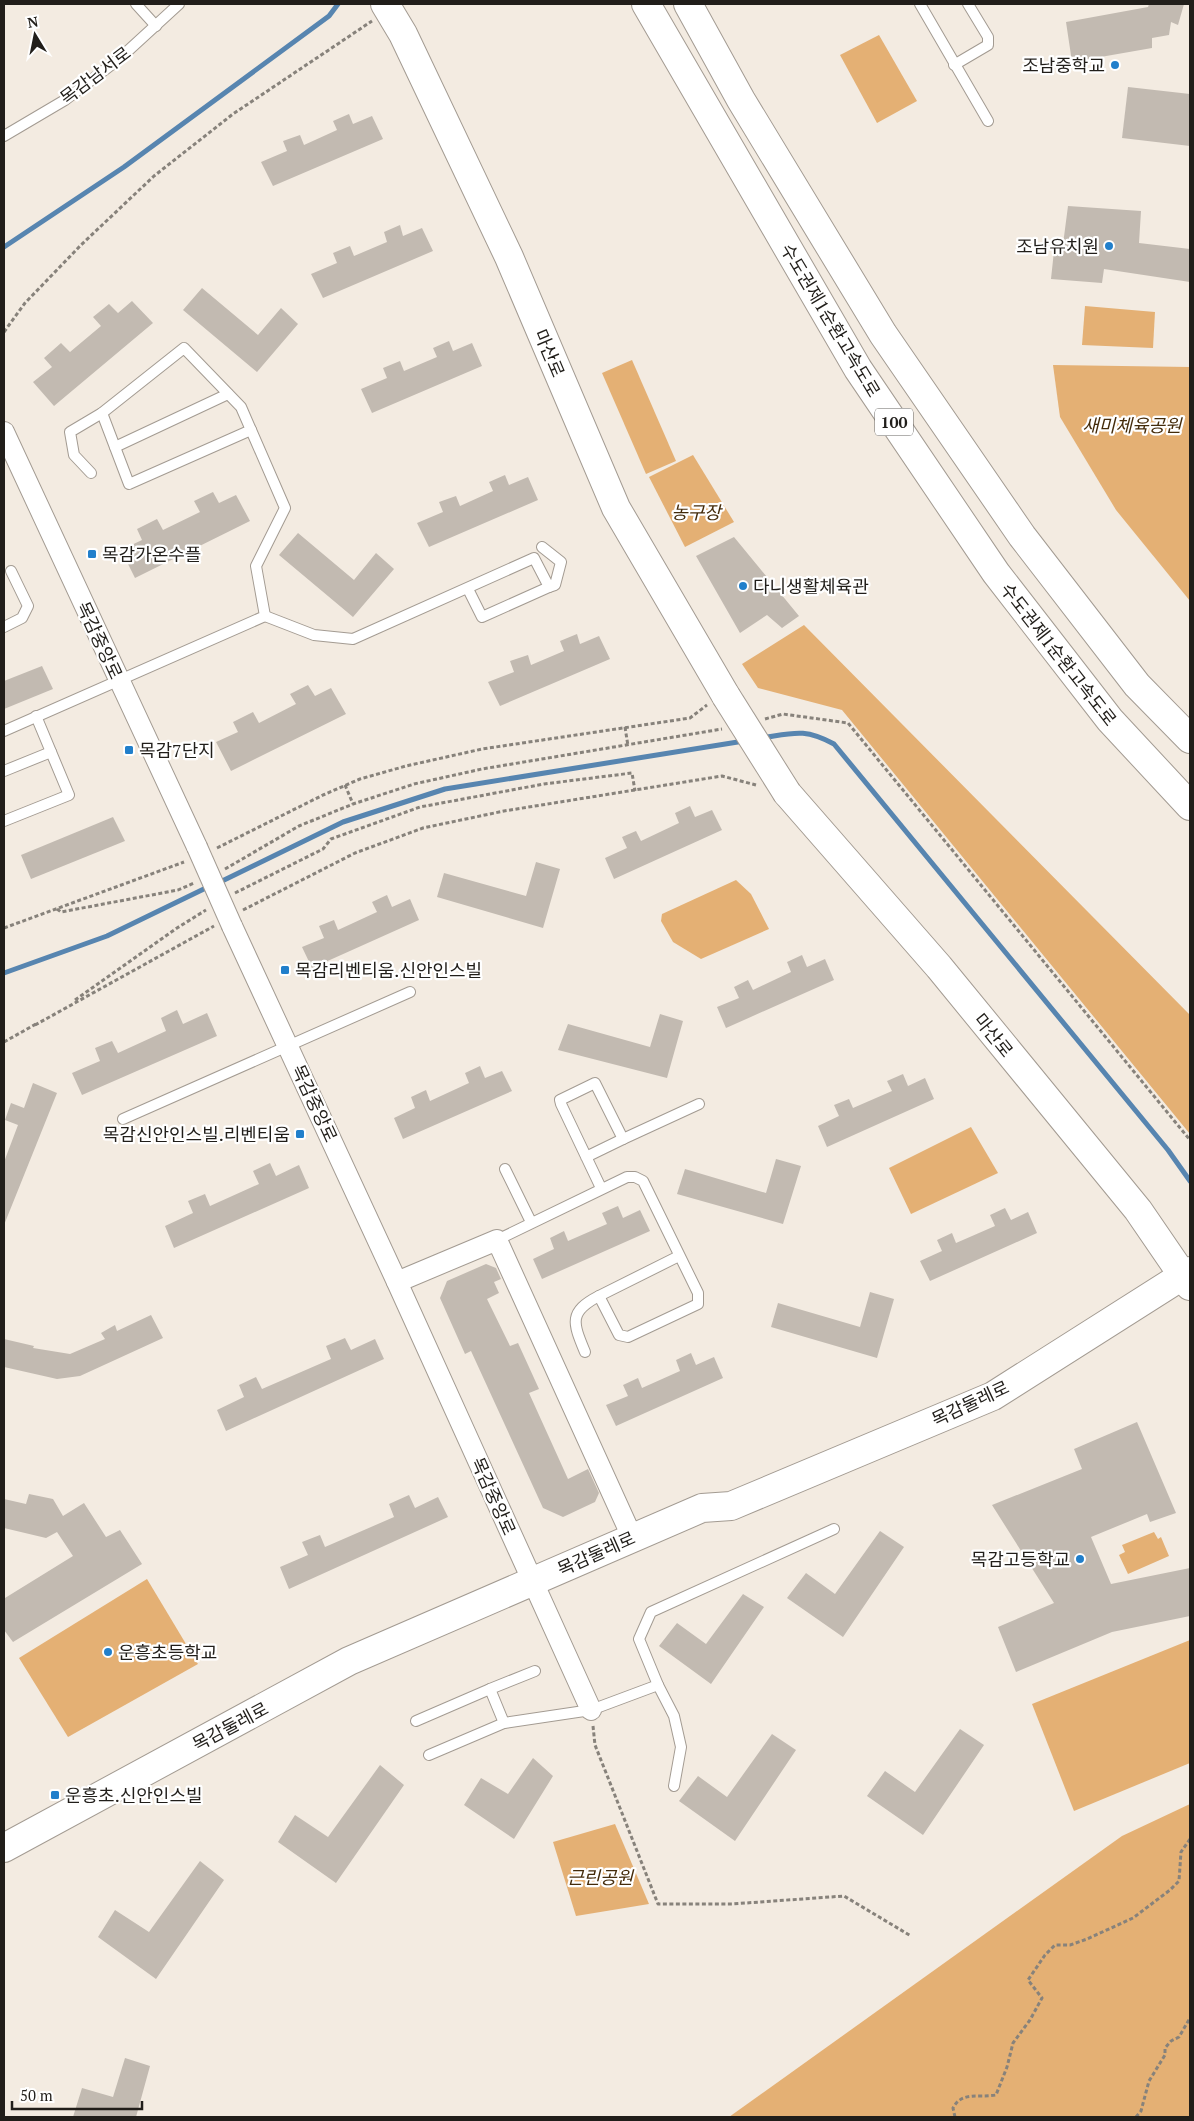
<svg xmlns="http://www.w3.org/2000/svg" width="1194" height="2121" font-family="'PT Serif','Noto Sans KR',serif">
	<rect width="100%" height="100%" fill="#f3ebe1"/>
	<g fill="#e4b074">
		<path d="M879,35L917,101L877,123L840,55Z"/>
		<path d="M1085,306L1155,312L1153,348L1082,345Z"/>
		<path d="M632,360L676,461L646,474L602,373Z"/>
		<path d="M1053,365L1190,367V601L1116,510L1060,417Z"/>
		<path d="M693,455L734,522L685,547L649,477Z"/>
		<path d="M804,625L1190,1015V1134L842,710L758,688L742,664Z"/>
		<path d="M736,880L751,894L769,929L701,959L673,942L661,921L662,914Z"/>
		<path d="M971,1127L998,1173L911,1214L889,1168Z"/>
		<path d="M1154,1532L1158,1539L1161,1537L1169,1556L1128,1574L1119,1555L1125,1552L1122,1545Z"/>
		<path d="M147,1579L198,1664L68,1737L19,1658Z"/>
		<path d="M1190,1640V1763L1074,1811L1032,1704Z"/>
		<path d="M1190,1804V2117H729L1122,1836Z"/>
		<path d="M615,1824L649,1904L576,1916L553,1842Z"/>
	</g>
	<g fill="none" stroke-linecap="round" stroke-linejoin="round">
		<g stroke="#5785b0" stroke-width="5">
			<path d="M4,247L124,167L329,16L338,4"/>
			<path d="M762,738C794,733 804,728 834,744L1168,1150L1190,1181"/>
			<path d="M218,883L343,822L445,789L744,741"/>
			<path d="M4,973L107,936L210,886"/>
		</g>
	</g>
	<g fill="#c2bab1">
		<path d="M1149,4H1184L1178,25L1171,22L1169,35L1152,38V48L1072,62L1066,22L1148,7Z"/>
		<path d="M1128,87L1190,94V146L1122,138Z"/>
		<path d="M349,114L353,124L372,116L383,139L273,186L261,162L287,151L283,141L300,135L304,145L337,130L333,121Z"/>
		<path d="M1068,206L1141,211L1139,243L1190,249V282L1104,269L1102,283L1051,279L1054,251L1062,252Z"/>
		<path d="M400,225L403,236L422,228L433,251L323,298L311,274L337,263L333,253L350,246L354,256L387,242L384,232Z"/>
		<path d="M202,288L258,335L281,308L298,324L257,372L183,310Z"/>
		<path d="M132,301L153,323L54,406L33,382L52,367L44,358L61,343L70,352L101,326L93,317L109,304L118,313Z"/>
		<path d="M449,341L453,351L472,343L482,366L372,413L361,389L387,378L383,368L400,361L404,371L437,357L433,348Z"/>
		<path d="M505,475L509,485L528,477L538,500L429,547L417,523L443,512L439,502L456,496L460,506L493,491L489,482Z"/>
		<path d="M213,492L219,503L236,495L250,521L135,578L121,550L142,540L137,529L157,519L163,530L200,512L194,501Z"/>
		<path d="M298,533L354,580L376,553L394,569L353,617L279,555Z"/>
		<path d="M734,537L799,616L782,628L767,615L740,633L696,556Z"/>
		<path d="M577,634L580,644L599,636L610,659L500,706L488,682L514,672L510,661L528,655L531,665L564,651L560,641Z"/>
		<path d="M42,666L53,689L4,709V681Z"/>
		<path d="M308,685L315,696L331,688L346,714L231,771L216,742L238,732L233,722L253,712L259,723L296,704L290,694Z"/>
		<path d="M690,806L695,817L712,810L722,830L614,879L605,858L627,848L622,837L636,831L641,841L679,823L675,813Z"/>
		<path d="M113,817L125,841L31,879L21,855Z"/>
		<path d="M536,862L560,869L543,928L437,897L444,873L526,896Z"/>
		<path d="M387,895L392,907L410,899L419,920L312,968L302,947L324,938L319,926L334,920L338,930L377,912L372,902Z"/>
		<path d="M802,955L807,967L825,959L834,980L726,1028L717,1007L739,998L734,987L748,980L753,990L791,972L787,962Z"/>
		<path d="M177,1010L183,1024L207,1013L217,1036L82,1095L72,1073L100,1061L95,1048L112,1041L118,1053L166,1031L161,1018Z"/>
		<path d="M660,1014L683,1021L667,1078L558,1050L568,1024L650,1047Z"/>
		<path d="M480,1066L485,1078L502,1071L512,1091L403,1139L394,1118L415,1108L411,1097L426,1090L430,1101L469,1083L465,1073Z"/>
		<path d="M903,1074L908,1086L925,1078L934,1099L827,1147L818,1126L839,1116L834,1105L849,1099L853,1108L892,1091L887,1081Z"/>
		<path d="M33,1083L57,1093L4,1225V1162L18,1125L5,1120L11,1103L24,1108Z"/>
		<path d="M776,1159L801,1166L783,1224L677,1194L685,1169L766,1193Z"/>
		<path d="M270,1163L276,1176L299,1165L309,1188L174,1248L165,1226L193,1213L188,1201L205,1194L210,1206L259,1184L253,1171Z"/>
		<path d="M618,1206L623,1218L640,1210L650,1231L542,1279L533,1259L554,1249L550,1238L564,1231L568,1241L607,1224L602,1213Z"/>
		<path d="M1005,1208L1011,1220L1028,1212L1037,1233L930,1281L920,1261L942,1251L937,1240L952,1233L956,1243L995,1226L990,1215Z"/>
		<path d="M486,1264L496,1268L501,1279L494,1282L499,1293L487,1299L510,1346L518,1343L539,1389L529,1393L568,1479L588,1469L599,1493L595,1502L563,1517L543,1508L471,1351L465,1354L440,1298L447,1281Z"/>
		<path d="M870,1292L894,1299L877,1358L771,1327L778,1303L860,1327Z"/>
		<path d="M151,1315L163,1338L80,1376L57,1379L4,1367V1339L34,1346L33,1348L70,1354L105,1339L101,1333L115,1325L117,1331Z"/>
		<path d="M345,1338L351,1350L375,1339L384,1359L226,1431L217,1410L244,1397L239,1385L256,1377L262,1389L331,1359L326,1346Z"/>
		<path d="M691,1353L696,1365L714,1357L723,1378L616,1426L606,1405L628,1396L623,1385L638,1378L642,1388L680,1371L676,1360Z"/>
		<path d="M1137,1422L1176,1513L1150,1522L1147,1514L1091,1537L1111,1584L1190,1568V1616L1112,1632L1016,1672L998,1627L1054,1603L992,1505L1082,1469L1074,1449Z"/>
		<path d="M29,1494L53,1499L63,1516L84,1503L106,1537L120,1530L142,1564L13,1642L4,1630L5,1598L73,1556L57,1532L46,1538L4,1528V1499L26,1504Z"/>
		<path d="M409,1495L415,1508L438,1497L448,1517L289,1589L280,1567L308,1555L302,1542L320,1535L325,1547L394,1517L389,1504Z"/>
		<path d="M880,1531L904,1547L843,1637L787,1598L806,1573L835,1594Z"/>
		<path d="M743,1594L764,1607L711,1684L659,1646L677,1623L706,1644Z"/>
		<path d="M960,1729L984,1745L923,1835L867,1796L885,1771L915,1792Z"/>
		<path d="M772,1734L796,1750L735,1841L679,1801L698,1776L727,1797Z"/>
		<path d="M533,1758L553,1776L514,1839L464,1805L481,1778L508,1794Z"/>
		<path d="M380,1765L404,1785L336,1883L278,1842L295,1815L328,1837Z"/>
		<path d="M200,1861L224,1880L156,1979L98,1937L115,1910L149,1932Z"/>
		<path d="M125,2058L150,2066L136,2117H73L82,2088L113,2097Z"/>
	</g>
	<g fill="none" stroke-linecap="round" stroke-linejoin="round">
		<g stroke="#a39b92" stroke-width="12">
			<g id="lane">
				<path d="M136,4L156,26"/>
				<path d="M920,4L988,121"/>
				<path d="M954,65L988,45V37L968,4"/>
				<path d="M4,136L65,100L119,59L179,4"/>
				<path d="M102,413L129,484L251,430"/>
				<path d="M115,447L228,394"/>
				<path d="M468,589L482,617L549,587"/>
				<path d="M265,616L314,635L353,639L534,558L549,587L555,585L561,562L542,547"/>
				<path d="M4,627L22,618L28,606L11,571"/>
				<path d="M4,731L265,616L256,566L285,508L241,407L184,348L102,413L70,432L74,455L91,473"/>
				<path d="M4,771L51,752"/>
				<path d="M4,821L69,795L36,716"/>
				<path d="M123,1119L410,992"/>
				<path d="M623,1139L699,1104"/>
				<path d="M586,1157L623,1139L595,1083L560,1100L561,1104L601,1188"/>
				<path d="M505,1169L531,1222"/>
				<path d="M497,1240L627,1177H635L643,1181L698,1293V1304L628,1337L619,1335L599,1296L679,1256"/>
				<path d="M585,1352C573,1323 568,1312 599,1296"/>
				<path d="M658,1685L674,1716L681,1747L674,1786"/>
				<path d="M416,1721L490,1689"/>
				<path d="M504,1723L490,1689L535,1671"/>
				<path d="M429,1755L504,1723L591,1710L658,1685L639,1639L651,1612L834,1529"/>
			</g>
		</g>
		<g stroke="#a39b92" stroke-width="22">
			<g id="street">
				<path d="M4,432L197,847"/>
				<path d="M232,926L397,1282L591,1710"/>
				<path d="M397,1282L497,1240L632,1537"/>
			</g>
		</g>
		<g stroke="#a39b92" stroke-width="30">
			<g id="secondary">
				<path d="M385,4L403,34L509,257L616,508L726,696"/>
				<path d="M787,793L939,967L1138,1210L1190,1286"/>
				<path d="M4,1848L349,1661L702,1508L731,1506L993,1396L1190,1271"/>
			</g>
		</g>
		<g stroke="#a39b92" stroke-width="30">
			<g id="highway">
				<path d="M646,4L858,369L996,573L1110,720L1190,806"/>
				<path d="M688,4L741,100L883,334L1022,536L1137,685L1190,739"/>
			</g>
		</g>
		<g stroke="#87827b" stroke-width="3" stroke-dasharray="4 2.5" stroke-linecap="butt">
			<path d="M4,332L25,303L81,245L154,176L233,114L372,21"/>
			<path d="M765,719L783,714L848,723L1190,1140"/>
			<path d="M625,727L628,746"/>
			<path d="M345,785L353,804"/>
			<path d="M217,848L323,795L360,779L406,766L482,749L690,718L707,705"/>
			<path d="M225,869L299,826L353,804L414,784L482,769L722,729"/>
			<path d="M235,893L323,849L331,839L420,807L544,784L632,773L635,791"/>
			<path d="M57,909L61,912L178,890L194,883"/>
			<path d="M243,910L355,853L423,828L504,811L722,776L756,785"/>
			<path d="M4,928L184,862"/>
			<path d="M75,1000L177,928L206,910"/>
			<path d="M35,1025L214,926"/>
			<path d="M4,1042L36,1024"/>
			<path d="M593,1726L595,1745L658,1904H732L844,1896L911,1936"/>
			<path d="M955,2117L953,2108C962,2091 978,2098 996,2095L1007,2067L1013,2043L1030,2020L1042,1998L1028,1980L1045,1955L1055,1945H1070L1087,1939L1133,1918L1170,1890L1179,1881L1181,1852L1190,1839"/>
			<path d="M1136,2117L1141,2111L1149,2081L1165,2055V2048L1171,2041L1179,2037L1190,2018"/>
		</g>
		<use href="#lane" stroke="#fff" stroke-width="10"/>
		<use href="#street" stroke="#fff" stroke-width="20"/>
		<use href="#secondary" stroke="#fff" stroke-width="28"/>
		<use href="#highway" stroke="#fff" stroke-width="28"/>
		<g stroke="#a39b92" stroke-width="22" stroke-linecap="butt">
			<path id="street-bridge" d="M197,847L232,926"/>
		</g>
		<g stroke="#a39b92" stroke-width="30" stroke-linecap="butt">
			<path id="secondary-bridge" d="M726,696L787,793"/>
		</g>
		<use href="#street-bridge" stroke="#fff" stroke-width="20"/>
		<use href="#secondary-bridge" stroke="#fff" stroke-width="28"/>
	</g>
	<g fill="#217fcb" stroke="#fff" stroke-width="2">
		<circle cx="1115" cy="65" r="5"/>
		<circle cx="1109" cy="246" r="5"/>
		<rect x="87" y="549" width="10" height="10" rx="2.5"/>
		<circle cx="743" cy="586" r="5"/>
		<rect x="124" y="745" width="10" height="10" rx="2.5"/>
		<rect x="280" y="965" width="10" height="10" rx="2.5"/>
		<rect x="295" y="1129" width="10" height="10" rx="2.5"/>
		<circle cx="1080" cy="1559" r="5"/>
		<circle cx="108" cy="1652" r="5"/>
		<rect x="50" y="1790" width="10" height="10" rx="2.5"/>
	</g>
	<g text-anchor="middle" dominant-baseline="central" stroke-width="4.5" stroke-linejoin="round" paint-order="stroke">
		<rect fill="#fff" stroke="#64625f" stroke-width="1" x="875" y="408.5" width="38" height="27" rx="4"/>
		<g font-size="16" font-weight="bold" fill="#211e1a">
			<text x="894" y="422">100</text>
		</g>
		<g font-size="18" fill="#211e1a" stroke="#fff" text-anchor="start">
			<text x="1105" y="65" text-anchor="end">조남중학교</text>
			<text x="1099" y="246" text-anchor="end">조남유치원</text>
			<text x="102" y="554">목감가온수플</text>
			<text x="753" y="586">다니생활체육관</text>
			<text x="139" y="750">목감7단지</text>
			<text x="295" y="970">목감리벤티움.신안인스빌</text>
			<text x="290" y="1134" text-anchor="end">목감신안인스빌.리벤티움</text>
			<text x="1070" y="1559" text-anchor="end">목감고등학교</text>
			<text x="118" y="1652">운흥초등학교</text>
			<text x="65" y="1795">운흥초.신안인스빌</text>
		</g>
		<g font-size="18" fill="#211e1a" stroke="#fff">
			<text transform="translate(95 75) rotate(-37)">목감남서로</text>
			<text transform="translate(831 320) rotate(59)">수도권제1순환고속도로</text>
			<text transform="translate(550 353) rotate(67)">마산로</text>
			<text transform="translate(100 640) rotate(65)">목감중앙로</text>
			<text transform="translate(1059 654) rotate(52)">수도권제1순환고속도로</text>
			<text transform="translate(994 1035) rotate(51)">마산로</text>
			<text transform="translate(315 1103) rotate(65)">목감중앙로</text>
			<text transform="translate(970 1403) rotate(-25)">목감둘레로</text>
			<text transform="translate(494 1496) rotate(66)">목감중앙로</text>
			<text transform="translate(596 1553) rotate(-24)">목감둘레로</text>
			<text transform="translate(230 1726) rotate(-28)">목감둘레로</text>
		</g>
		<g font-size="18" font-style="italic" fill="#442b0a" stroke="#fff">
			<text x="1132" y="425">새미체육공원</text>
			<text x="696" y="512">농구장</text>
			<text x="600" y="1877">근린공원</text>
		</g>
	</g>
	<rect width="1194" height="2121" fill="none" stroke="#211e1a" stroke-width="10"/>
	<g transform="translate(35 35) rotate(350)" stroke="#ffffff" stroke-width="4" paint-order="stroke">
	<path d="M0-4L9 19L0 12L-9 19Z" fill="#211e1a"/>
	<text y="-8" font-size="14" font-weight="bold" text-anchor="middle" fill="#211e1a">N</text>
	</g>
	<path d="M12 2101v8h130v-8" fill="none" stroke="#211e1a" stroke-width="2.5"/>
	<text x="20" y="2101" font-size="15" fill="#211e1a" stroke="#ffffff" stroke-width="4" paint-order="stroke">50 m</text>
</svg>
